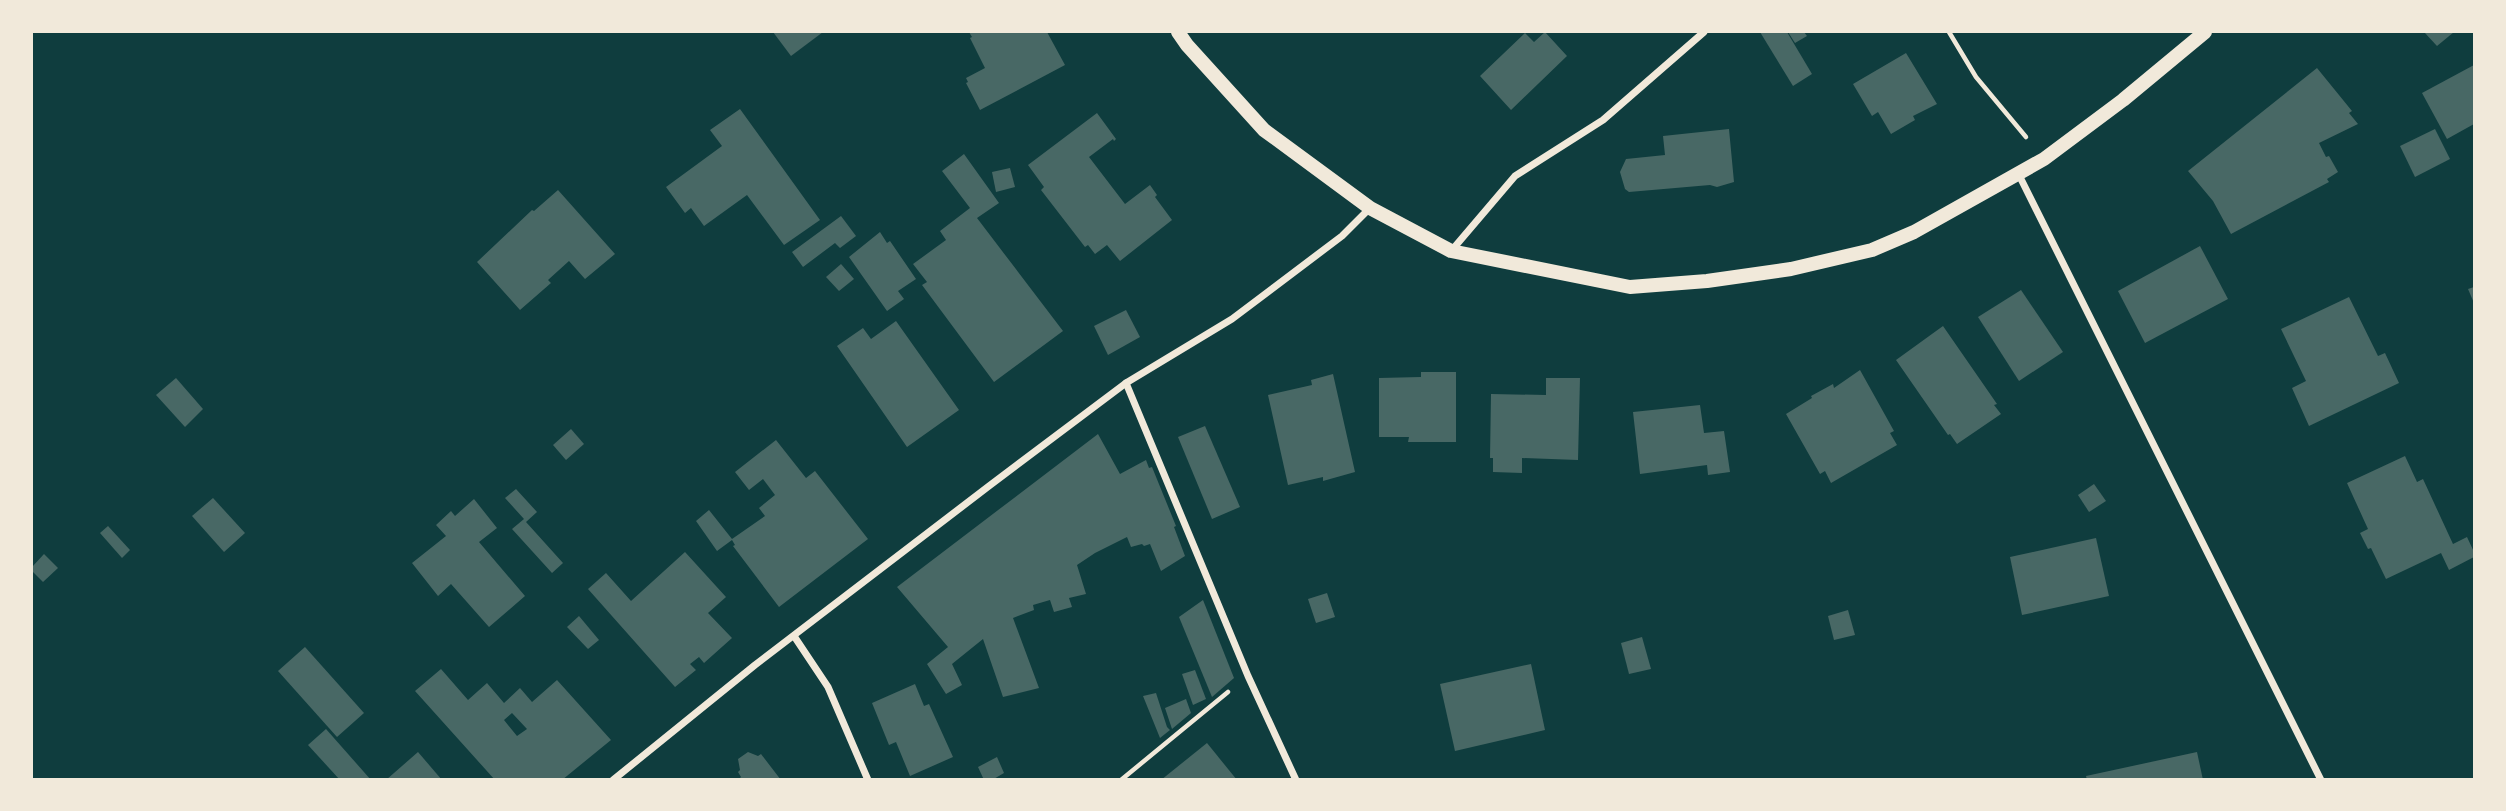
<svg xmlns="http://www.w3.org/2000/svg" width="2506" height="811" font-family="'DM Sans',sans-serif">
	<rect width="100%" height="100%" fill="#0f3d3e"/>
	<g fill="#486865" fill-rule="evenodd">
		<path d="M773,32H823L791,56Z"/>
		<path d="M969,32H1047L1065,65L980,110L966,83L968,82L966,78L985,68L970,38L972,37Z"/>
		<path d="M1545,32L1567,56L1511,110L1480,76L1525,33L1534,42Z"/>
		<path d="M1760,32H1787L1812,74L1793,86Z"/>
		<path d="M1788,32H1804L1807,36L1795,43Z"/>
		<path d="M2424,32H2454L2437,46Z"/>
		<path d="M1906,53L1937,104L1913,116L1915,120L1891,134L1878,112L1872,116L1853,84Z"/>
		<path d="M2474,65V124L2447,139L2422,93Z"/>
		<path d="M2317,68L2352,111L2349,113L2358,124L2319,143L2326,157L2329,156L2338,172L2327,179L2329,182L2231,234L2213,201L2188,171Z"/>
		<path d="M740,109L820,220L784,245L747,195L704,226L691,208L685,213L666,187L722,146L710,130Z"/>
		<path d="M1097,113L1116,139L1114,141L1113,139L1089,157L1125,204L1150,185L1157,195L1155,197L1172,220L1120,261L1107,245L1095,254L1088,245L1085,247L1041,190L1044,187L1028,165Z"/>
		<path d="M1729,129L1734,182L1717,187L1710,185L1629,192L1625,189L1620,172L1626,159L1665,155L1663,136Z"/>
		<path d="M2435,129L2450,159L2415,177L2400,146Z"/>
		<path d="M964,154L999,203L977,218L1063,331L994,382L922,285L927,282L913,264L946,240L940,231L970,208L942,171Z"/>
		<path d="M1010,168L1015,187L996,192L992,172Z"/>
		<path d="M558,190L615,254L585,279L569,261L548,280L551,283L520,310L477,262L532,210L534,211Z"/>
		<path d="M841,216L856,236L840,248L835,243L803,267L792,252Z"/>
		<path d="M880,232L887,243L890,241L916,279L898,291L904,299L887,311L849,257Z"/>
		<path d="M2200,246L2228,299L2145,343L2118,291Z"/>
		<path d="M841,264L854,279L839,291L826,277Z"/>
		<path d="M2474,287V303L2468,289Z"/>
		<path d="M2021,290L2063,352L2019,381L1978,317Z"/>
		<path d="M2349,297L2378,356L2385,353L2399,383L2309,426L2292,388L2306,381L2281,329Z"/>
		<path d="M1126,310L1140,337L1108,355L1094,326Z"/>
		<path d="M896,321L959,410L907,447L837,346L863,328L871,339Z"/>
		<path d="M1943,326L1997,404L1994,405L2001,414L1957,444L1950,434L1948,435L1896,360Z"/>
		<path d="M1860,370L1894,431L1890,433L1897,445L1831,483L1825,471L1820,474L1786,414L1812,398L1811,396L1833,384L1834,388Z"/>
		<path d="M1421,372H1456V442H1408L1409,437H1379V378L1421,377Z"/>
		<path d="M1333,374L1355,472L1323,481V477L1288,485L1268,395L1312,385L1311,380Z"/>
		<path d="M176,378L203,409L185,427L156,395Z"/>
		<path d="M1546,378H1580L1578,460L1522,458V473L1493,472V458H1490L1491,394L1546,395Z"/>
		<path d="M1700,405L1704,433L1724,431L1730,472L1708,475L1707,465L1640,474L1633,412Z"/>
		<path d="M1205,426L1240,507L1212,519L1178,437Z"/>
		<path d="M571,429L584,444L566,460L553,445Z"/>
		<path d="M1098,434L1120,474L1146,460L1149,468L1152,467L1176,526L1174,527L1185,556L1161,571L1150,544L1144,546L1142,544L1131,547L1127,537L1095,553L1077,565L1086,594L1069,598L1072,607L1054,612L1050,600L1033,605L1034,610L1013,618L1039,688L1003,697L983,639L952,664L962,685L946,694L927,664L948,647L897,587Z"/>
		<path d="M776,440L806,478L815,471L868,539L779,607L733,546L735,545L732,540L717,551L696,521L709,510L732,539L765,516L759,508L775,495L763,479L749,490L735,472Z"/>
		<path d="M2405,456L2417,482L2423,479L2453,544L2467,537L2474,552V557L2449,570L2441,553L2386,579L2371,548L2368,549L2360,533L2368,529L2347,483Z"/>
		<path d="M2094,484L2106,501L2089,512L2078,495Z"/>
		<path d="M516,489L537,512L526,522L563,563L552,573L512,529L524,519L505,498Z"/>
		<path d="M213,498L245,533L224,552L192,516Z"/>
		<path d="M474,499L497,528L479,542L525,596L489,627L451,584L438,596L412,563L446,536L436,525L451,511L455,516Z"/>
		<path d="M108,526L130,550L122,558L100,533Z"/>
		<path d="M2096,538L2109,596L2022,615L2010,557Z"/>
		<path d="M685,552L726,597L708,613L732,638L704,663L699,657L690,664L696,670L675,687L588,589L606,573L631,601Z"/>
		<path d="M44,554L58,568L43,582L32,571V567Z"/>
		<path d="M1327,593L1335,617L1316,623L1308,599Z"/>
		<path d="M1203,600L1234,678L1212,697L1179,617Z"/>
		<path d="M1848,610L1855,635L1834,640L1828,616Z"/>
		<path d="M579,616L599,640L588,649L567,627Z"/>
		<path d="M1642,637L1651,669L1629,674L1621,643Z"/>
		<path d="M305,647L364,713L337,737L278,671Z"/>
		<path d="M1531,664L1545,730L1455,751L1440,684Z"/>
		<path d="M441,669L468,700L487,683L504,703L520,688L532,702L557,680L611,740L562,780H495L415,691ZM512,713L527,729L517,736L504,720Z"/>
		<path d="M1195,670L1206,699L1193,705L1182,674Z"/>
		<path d="M915,684L924,706L929,704L953,757L910,776L896,742L889,745L872,703Z"/>
		<path d="M1156,693L1167,727L1170,730L1160,738L1143,696Z"/>
		<path d="M1186,699L1191,713L1172,729L1165,708Z"/>
		<path d="M326,729L371,780H340L308,745Z"/>
		<path d="M1207,743L1237,780H1161Z"/>
		<path d="M418,752L442,780H386Z"/>
		<path d="M748,752L758,756L761,754L781,780H738L741,777L738,772L740,770L738,759Z"/>
		<path d="M2197,752L2203,780H2087L2086,776Z"/>
		<path d="M997,757L1004,773L992,780H984L978,767Z"/>
	</g>
	<g fill="none" stroke-linecap="round" stroke-linejoin="round">
		<g stroke="#f1e9da" stroke-width="4.5">
			<path d="M1949,32L1976,77L2026,137"/>
			<path d="M1121,780L1228,692"/>
		</g>
		<g stroke="#f1e9da" stroke-width="7">
			<path d="M2018,173L2321,780"/>
			<path d="M1452,250L1515,176L1603,120L1704,32"/>
			<path d="M1126,383L1248,676L1296,780"/>
			<path d="M794,636L828,687L868,780"/>
			<path d="M613,780L755,665L989,486L1126,383L1232,319L1342,236L1370,208"/>
		</g>
		<path stroke="#f1e9da" stroke-width="14" d="M1178,32L1187,45L1264,130L1370,208L1451,251L1630,287L1707,281L1791,269L1872,250L1914,232L2044,159L2123,100L2205,32"/>
	</g>
	<rect width="2506" height="811" fill="none" stroke="#f1e9da" stroke-width="66"/>
</svg>
